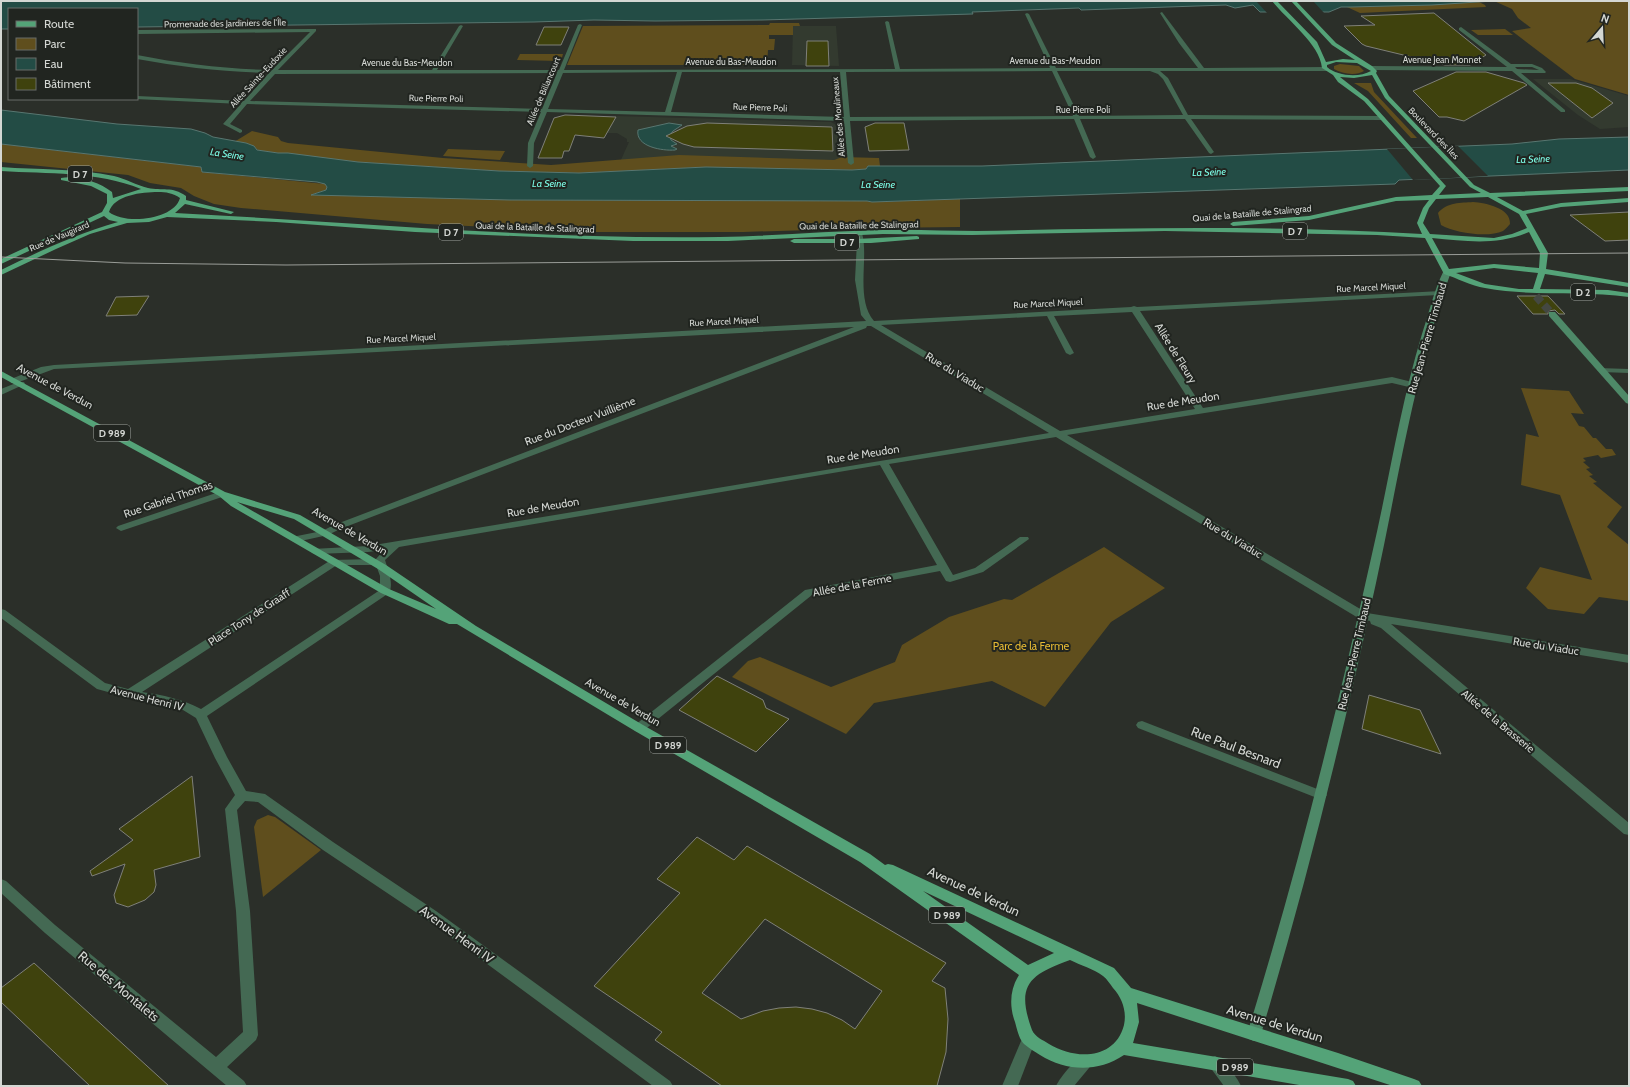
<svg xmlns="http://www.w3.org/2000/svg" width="1630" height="1087" font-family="Cabin,sans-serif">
	<rect width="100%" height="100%" fill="#2b2f29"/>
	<g fill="#333a2f">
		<path d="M793,26H836L839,66L792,65Z"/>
		<path d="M1533,79H1570L1629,96V127L1600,129L1578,115Z"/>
		<path d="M616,116L831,122L840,127L842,157L832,161L620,162L629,142H627V139L617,133H607Z"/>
	</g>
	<g fill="#5f4e1d">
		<path d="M1494,1H1629V95L1575,79L1512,31L1531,28L1518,18L1512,9Z"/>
		<path d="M1479,2L1485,5L1486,7L1360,13L1347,7Z"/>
		<path d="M770,23H799L800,26H793V35H769V39H775L774,50H768L767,65H567L583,26L769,25Z"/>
		<path d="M1505,29L1513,35H1478L1471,30Z"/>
		<path d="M520,54H563L561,61L517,60Z"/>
		<path d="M1340,64L1359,66L1364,71C1356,76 1342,74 1334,69V66Z"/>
		<path d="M1354,83H1371L1374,92L1417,138H1411L1368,91Z"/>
		<path d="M252,131L278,137L281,141L288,143L443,158L551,165L679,155L834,160L842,157L879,158L880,166H868L866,169L852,170L706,167L579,173L499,171L358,162L260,151L246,143L234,142Z"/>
		<path d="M1,144L201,167L202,172L325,184L327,187L326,190L314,194L867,201L872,202L960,199V227L875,228L743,232H592L427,224L241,208L214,204L194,196L181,188L150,183L128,175L1,162Z"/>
		<path d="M448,149L505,151L500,160L443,156Z"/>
		<path d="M1473,202C1486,203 1511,208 1510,224C1508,226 1506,229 1503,231C1488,238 1455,233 1441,225L1438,213C1447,202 1461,203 1473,202Z"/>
		<path d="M1521,388L1569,391L1584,414L1571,413L1579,426L1584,427L1593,438H1596L1606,449H1612L1616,455L1601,458L1598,455L1583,458L1586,461L1583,462L1590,468L1586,469L1593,475L1589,476L1597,482L1593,483L1622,507L1607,527L1629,545V601L1599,597L1584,614L1548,609L1526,588L1540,567L1592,580L1560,495L1521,485L1526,434L1539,437Z"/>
		<path d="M1104,547L1165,588L1111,622L1045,707L992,681L874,703L846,734L732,677L748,661L760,657L831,687L895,662L902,645L949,617L1004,599L1012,600Z"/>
		<path d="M268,815L275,817L321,850L263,897L254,827L257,820Z"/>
	</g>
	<g fill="#234c45" stroke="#587670">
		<path d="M1,1H1493L1432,5L1350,7H1341L1329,12H1260L1253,5L1235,8L1226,5L1081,10L1079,8L972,12L973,14L762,20L655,21L594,20L534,22L137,27V9H9V29H1Z"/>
		<path d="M1,110L117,124L191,129L205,133L213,137L246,143L254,146L257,150L278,153H288L358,162L499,171L579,173L706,167L852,170L866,169L868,166H982L1512,144L1559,139L1629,137V170L1399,180L1395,184L872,202L867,201L510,200L311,195L326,190L327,187L325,184L317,182L202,172L201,167L1,144Z"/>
		<path d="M669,123L682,125L673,131L670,135L671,140L677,144L671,146L677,149L675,150C663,151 635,147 638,130Z"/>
	</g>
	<g fill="#2b2f29">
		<path d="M1256,1H1313L1325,14H1268Z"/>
		<path d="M1458,146L1488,176L1413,180L1387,149Z"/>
	</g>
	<g fill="#3f420d" stroke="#7f8079" fill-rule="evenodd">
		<path d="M1434,13L1486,55L1470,65H1445L1366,46L1362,44L1344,26L1375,25L1361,16Z"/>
		<path d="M544,27H569L561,45H536Z"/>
		<path d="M807,41H828L829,66H806Z"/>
		<path d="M1456,72H1486L1524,83L1527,85L1464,121L1447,117H1439L1413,91Z"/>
		<path d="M1548,83H1576L1592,88L1613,103L1592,118Z"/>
		<path d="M565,115H566L616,117L604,138L575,135L569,151H564L562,158H538L554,118Z"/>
		<path d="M707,123L832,127L833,151L694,147L683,144L666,136L687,126Z"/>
		<path d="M875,123H904L909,150L869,151L865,127Z"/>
		<path d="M1629,212V240L1605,241L1570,215Z"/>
		<path d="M149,296L137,315L106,316L116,297Z"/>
		<path d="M1517,296H1548L1565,314H1559L1555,310L1548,311V314H1533Z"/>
		<path d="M717,676L763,700L766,708L789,719L756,752L679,710Z"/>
		<path d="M1369,695L1420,710L1441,754L1362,729Z"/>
		<path d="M192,776L200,857L154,870L156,885L154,892L145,900L128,907L116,903L114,895L125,864L92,876L90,871L133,840L119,829Z"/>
		<path d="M697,837L734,860L747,846L946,963L932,981L945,988L948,1019L946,1052L937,1086H722L655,1040L662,1032L594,986L680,893L657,879ZM765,919L882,991L855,1029L842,1020L827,1013L812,1009L796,1007L779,1008L763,1011L741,1019L702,993Z"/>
		<path d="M34,963L169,1086H90L1,1002V988Z"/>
	</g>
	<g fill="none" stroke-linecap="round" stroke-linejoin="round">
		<path stroke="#444842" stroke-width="8" stroke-dasharray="8 4" stroke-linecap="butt" d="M1536,296L1552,314"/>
		<g fill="#446953" fill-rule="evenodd">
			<path d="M1162,12L1204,68L1326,67L1329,69L1326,71H1160L1168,78L1188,115L1382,116L1385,118L1382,120L1191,119L1214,152L1211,154L1209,153L1185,119H1080L1096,157L1093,159L1090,157L1074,119L850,121L854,163L851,165L848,163L844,121L547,112L534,143L533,166L530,168L527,166L528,143L541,112L247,104L230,124L242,130V132L240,133L223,124L241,104L135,99H137V96L244,101L269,73C224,72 181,67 137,59V55C183,64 226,69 272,70L310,32L137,34V30L316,29V31L278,70H432L459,26L461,25L463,26L437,70H559L578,25L580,24L582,25L564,70L895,69L885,22L887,21L889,22L900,69L1050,68L1025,14L1027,13L1029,14L1056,68H1198L1179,43L1160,13ZM1052,71L1073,116L850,117L846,72ZM1057,71H1150L1158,74L1163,79L1183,115L1079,116ZM677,72L665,112L548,109L563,73ZM682,72H840L844,117L671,112ZM557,73L542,109L250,101L275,74Z"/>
			<path d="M1461,27L1511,64H1532L1542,68L1546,72L1545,73H1521L1565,110V112H1561L1512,71L1371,70L1368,68L1371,66L1507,67L1459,30V28ZM1515,67H1532L1539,70L1517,69Z"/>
			<path d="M859,231L862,233C869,258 855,299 874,321L1131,307L1134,306L1137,307L1441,291V295H1438L1140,311L1203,408L1392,377L1416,383L1417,385L1413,388L1392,383L1067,435L1367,613L1629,655V663L1391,624L1629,823V835L1624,834L1381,628L1371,624L1370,621L1360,619L1056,437L889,464L953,575L975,568L1020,537H1028L1029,539L983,572L950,582L946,581L940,571L812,595L643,731L639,732L635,731L633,728L635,725L805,590L937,565L880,465L399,547L385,560C388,570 394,584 389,593L207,716L227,757L246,791L265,794L333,842L436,911L670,1081L673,1086H653L426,919L323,850L258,802L245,801L237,810L250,911L258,1035L256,1040L227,1067L244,1081L247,1086H227L45,933L1,893V879L6,881L55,925L216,1057L243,1032L236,911L225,809L235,795L215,758L196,718L183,710L169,705L130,698L97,689L1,618V609L5,610L105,683L128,689L331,560L376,559L384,550L368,552L316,554L312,553L311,551L312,549L368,546L1049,433L871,326H867L866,328L340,529L328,535L296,542L292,541L291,539L292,537L322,531L334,525L854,327L54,369L19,382H24L25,384L1,395V389L16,383H11L10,381L11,379L41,367L54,365L866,321L861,315L855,280L857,241L856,233ZM1132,312L1195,409L1060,431L881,325L1047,316L1066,353L1070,355L1074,353L1054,316ZM337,565H376L380,576V590L201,709C182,699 163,695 142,692Z"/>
			<path d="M1598,368L1629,369V373L1601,372L1597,370Z"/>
			<path d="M222,491L227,494L225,496L124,530L121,531L116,528L118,526Z"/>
			<path d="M1142,721L1325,792L1327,795L1325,798L1321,800L1317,798L1138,728L1136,725L1138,722Z"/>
			<path d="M1029,1032L1034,1034L1036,1039L1018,1086H1002L1024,1034Z"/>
			<path d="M1084,1056L1089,1058L1092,1063L1089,1068L1074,1086H1056C1061,1076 1074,1060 1084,1056Z"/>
			<path d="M1215,1056C1225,1060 1236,1076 1241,1086H1224L1207,1063L1210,1058Z"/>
		</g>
		<g fill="#4e8968" fill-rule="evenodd">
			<path d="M1444,270H1450L1451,272C1414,374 1399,477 1376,583C1343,734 1306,885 1261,1034L1259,1039L1254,1041L1249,1039L1247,1034C1296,876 1336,716 1372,554C1389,481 1400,406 1422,334C1429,313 1434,290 1444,270Z"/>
			<path d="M1549,312H1555L1629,396V404L1626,403L1549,316Z"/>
		</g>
		<g fill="#54a378" fill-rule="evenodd">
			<path d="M1272,1H1277L1317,42L1326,62L1343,59L1355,60L1332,45L1291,1H1296L1336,43L1372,66L1377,71L1376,73L1389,96L1474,185L1490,193L1629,187V191L1497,197L1523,211L1561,203L1629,198V202L1561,207L1526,214L1548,253L1546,269L1629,283V287L1545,274L1540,289L1608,290L1629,293V297C1581,290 1533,297 1485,288C1471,286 1457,278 1444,274L1425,238L1377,235L1165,231L972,235L883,234L728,241H633L415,232L276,222L167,217L149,222L127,223L90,234L56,249L1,275V270C40,251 76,234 118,222L109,220L104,216L1,264V259L102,212L107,203V194L91,186L61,180V178C77,175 99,182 112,192L113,198L141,189C97,171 48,174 1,171V167C38,170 77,168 114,176C126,179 136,185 148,188C162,191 172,186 186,196V200L234,212L231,214L185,204L175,213C356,222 538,240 720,237C774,236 829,231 883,230C914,229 946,231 977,231C1125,228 1274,225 1422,234L1417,223L1423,208L1429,200L1396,201L1309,220L1233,226L1230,224L1233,222L1309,216L1396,197L1432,195L1440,186L1364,101L1338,82L1333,75L1322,68C1320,44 1287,20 1272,1ZM1336,62L1357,63L1371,71C1359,78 1337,76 1327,67V65ZM1372,75L1385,98L1470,187L1481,193L1439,195L1446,186L1445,185L1368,99L1340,77L1354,78ZM158,192C166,192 173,193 180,198C174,220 125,225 109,212C114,195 142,192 158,192ZM1488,197L1519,214L1527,228L1512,234L1494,238L1430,234L1423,223L1429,208L1436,199ZM1529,232L1540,253L1539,268L1494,264L1449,269L1432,238C1467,241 1495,246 1529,232ZM1494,268L1538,273L1533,289H1519L1485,284L1456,273Z"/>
			<path d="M917,236L919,237V239L871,243H794L790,241L794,239H856Z"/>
			<path d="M1,371L225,492L300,515L386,565L476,626L643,725L870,854L885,865L888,864L893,865L1114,968L1131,988L1338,1053L1414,1079L1419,1081L1422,1086H1393L1137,1003L1139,1022L1133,1043L1348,1079L1353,1081L1356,1086H1305L1124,1055C1097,1073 1066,1071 1040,1055C1035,1052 1029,1048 1024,1044C1019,1039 1017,1029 1015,1022C1009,1006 1010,989 1019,975L860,862L635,731L457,624H449L381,593L231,506L219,496L1,377ZM237,502L294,519L378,569L436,609L389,589ZM923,891L1054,953L1028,965ZM1070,960C1080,965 1094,969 1103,976C1107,979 1110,984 1113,988C1122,998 1127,1011 1124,1025C1115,1060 1075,1060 1049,1044C1043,1040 1035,1037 1032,1030C1016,986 1028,975 1070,960Z"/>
		</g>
		<path stroke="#9a9d98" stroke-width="1" d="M1,257L125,263L286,265L1629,253"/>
	</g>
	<g text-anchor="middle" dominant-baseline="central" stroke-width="4" stroke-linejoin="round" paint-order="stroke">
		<g font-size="9" fill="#d4d7d3" stroke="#212520">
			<text transform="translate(225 23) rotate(-1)">Promenade des Jardiniers de l'Île</text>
			<text x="1442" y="59">Avenue Jean Monnet</text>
			<text x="1055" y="60">Avenue du Bas-Meudon</text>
			<text x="731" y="61">Avenue du Bas-Meudon</text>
			<text x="407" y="62">Avenue du Bas-Meudon</text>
			<text transform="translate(258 77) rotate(-47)">Allée Sainte-Eudoxie</text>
			<text transform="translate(543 91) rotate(-67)">Allée de Billancourt</text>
			<text transform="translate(436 98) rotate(1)">Rue Pierre Poli</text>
			<text transform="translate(760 107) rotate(2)">Rue Pierre Poli</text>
			<text x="1083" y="109">Rue Pierre Poli</text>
			<text transform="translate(838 117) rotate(-95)">Allée des Moulineaux</text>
			<text transform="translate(1434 133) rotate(46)">Boulevard des Îles</text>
			<text transform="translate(1252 213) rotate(-5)">Quai de la Bataille de Stalingrad</text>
			<text transform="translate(859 225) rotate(-1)">Quai de la Bataille de Stalingrad</text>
			<text transform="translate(535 227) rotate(2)">Quai de la Bataille de Stalingrad</text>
			<text transform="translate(59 236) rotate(-23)">Rue de Vaugirard</text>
			<text transform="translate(1371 287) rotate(-3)">Rue Marcel Miquel</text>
			<text transform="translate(1048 303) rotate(-3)">Rue Marcel Miquel</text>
			<text transform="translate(724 321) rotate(-3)">Rue Marcel Miquel</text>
			<text transform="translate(401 338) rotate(-3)">Rue Marcel Miquel</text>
		</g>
		<g font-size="10" font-style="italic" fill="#7cfde7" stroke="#212520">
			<text transform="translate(227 154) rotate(8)">La Seine</text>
			<text transform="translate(1533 159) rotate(-2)">La Seine</text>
			<text transform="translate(1209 172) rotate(-2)">La Seine</text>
			<text x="549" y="183">La Seine</text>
			<text x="878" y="184">La Seine</text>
		</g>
		<g fill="#212520" stroke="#9ea29d" stroke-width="1">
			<rect x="68" y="166" width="24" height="16" rx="3"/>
			<rect x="1283" y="223" width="24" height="16" rx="3"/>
			<rect x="439" y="224" width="24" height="16" rx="3"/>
			<rect x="835" y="234" width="24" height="16" rx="3"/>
			<rect x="1571" y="284" width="24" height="16" rx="3"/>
			<rect x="94" y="425" width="36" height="16" rx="3"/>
			<rect x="650" y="737" width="36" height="16" rx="3"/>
			<rect x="929" y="907" width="36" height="16" rx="3"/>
			<rect x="1217" y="1059" width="36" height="16" rx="3"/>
		</g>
		<g font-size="10" font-weight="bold" fill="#d4d7d3">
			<text x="80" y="174">D 7</text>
			<text x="1295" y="231">D 7</text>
			<text x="451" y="232">D 7</text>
			<text x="847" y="242">D 7</text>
			<text x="1583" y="292">D 2</text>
			<text x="112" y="433">D 989</text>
			<text x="668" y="745">D 989</text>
			<text x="947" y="915">D 989</text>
			<text x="1235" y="1067">D 989</text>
		</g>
		<g font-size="11" fill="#d4d7d3" stroke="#212520">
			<text transform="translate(1427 338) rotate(-74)">Rue Jean-Pierre Timbaud</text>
			<text transform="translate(1176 353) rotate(58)">Allée de Fleury</text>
			<text transform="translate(955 372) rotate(31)">Rue du Viaduc</text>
			<text transform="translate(55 386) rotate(28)">Avenue de Verdun</text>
			<text transform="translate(1183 401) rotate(-9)">Rue de Meudon</text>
			<text transform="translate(580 421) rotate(-21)">Rue du Docteur Vuillième</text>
			<text transform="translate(863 454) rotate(-9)">Rue de Meudon</text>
			<text transform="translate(168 499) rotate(-19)">Rue Gabriel Thomas</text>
			<text transform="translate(543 507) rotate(-10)">Rue de Meudon</text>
			<text transform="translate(350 531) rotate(30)">Avenue de Verdun</text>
			<text transform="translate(1233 538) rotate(31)">Rue du Viaduc</text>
			<text transform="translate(852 585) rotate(-11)">Allée de la Ferme</text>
			<text transform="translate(249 617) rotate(-33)">Place Tony de Graaff</text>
			<text transform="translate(1546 646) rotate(9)">Rue du Viaduc</text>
			<text transform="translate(1354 654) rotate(-77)">Rue Jean-Pierre Timbaud</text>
			<text transform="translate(147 698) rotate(14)">Avenue Henri IV</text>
			<text transform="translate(623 702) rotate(30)">Avenue de Verdun</text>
			<text transform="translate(1498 721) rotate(40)">Allée de la Brasserie</text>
		</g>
		<g font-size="11" fill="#e5b933" stroke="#212520">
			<text x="1031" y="646">Parc de la Ferme</text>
		</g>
		<g font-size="13" fill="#d4d7d3" stroke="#212520">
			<text transform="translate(1236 747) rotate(21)">Rue Paul Besnard</text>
			<text transform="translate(974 891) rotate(25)">Avenue de Verdun</text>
			<text transform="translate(457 934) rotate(36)">Avenue Henri IV</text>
			<text transform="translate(119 986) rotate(40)">Rue des Montalets</text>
			<text transform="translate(1275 1023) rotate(17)">Avenue de Verdun</text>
		</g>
	</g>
	<rect width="1630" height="1087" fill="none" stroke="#d4d7d3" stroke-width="4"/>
	<rect x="8" y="8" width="130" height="92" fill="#212520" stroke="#696c68"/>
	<rect x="16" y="21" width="20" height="6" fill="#54a378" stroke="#696c68"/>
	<text x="44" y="28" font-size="12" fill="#d4d7d3">Route</text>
	<rect x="16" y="38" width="20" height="12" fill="#5f4e1d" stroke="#696c68"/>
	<text x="44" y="48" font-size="12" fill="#d4d7d3">Parc</text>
	<rect x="16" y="58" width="20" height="12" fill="#234c45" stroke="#696c68"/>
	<text x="44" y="68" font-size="12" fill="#d4d7d3">Eau</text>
	<rect x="16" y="78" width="20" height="12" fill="#3f420d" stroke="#696c68"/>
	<text x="44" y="88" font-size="12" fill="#d4d7d3">Bâtiment</text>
	<g transform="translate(1602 28) rotate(19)" stroke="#212520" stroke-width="3" paint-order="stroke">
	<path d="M0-3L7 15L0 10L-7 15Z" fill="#d4d7d3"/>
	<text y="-6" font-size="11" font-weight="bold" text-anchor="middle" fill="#d4d7d3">N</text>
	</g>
</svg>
